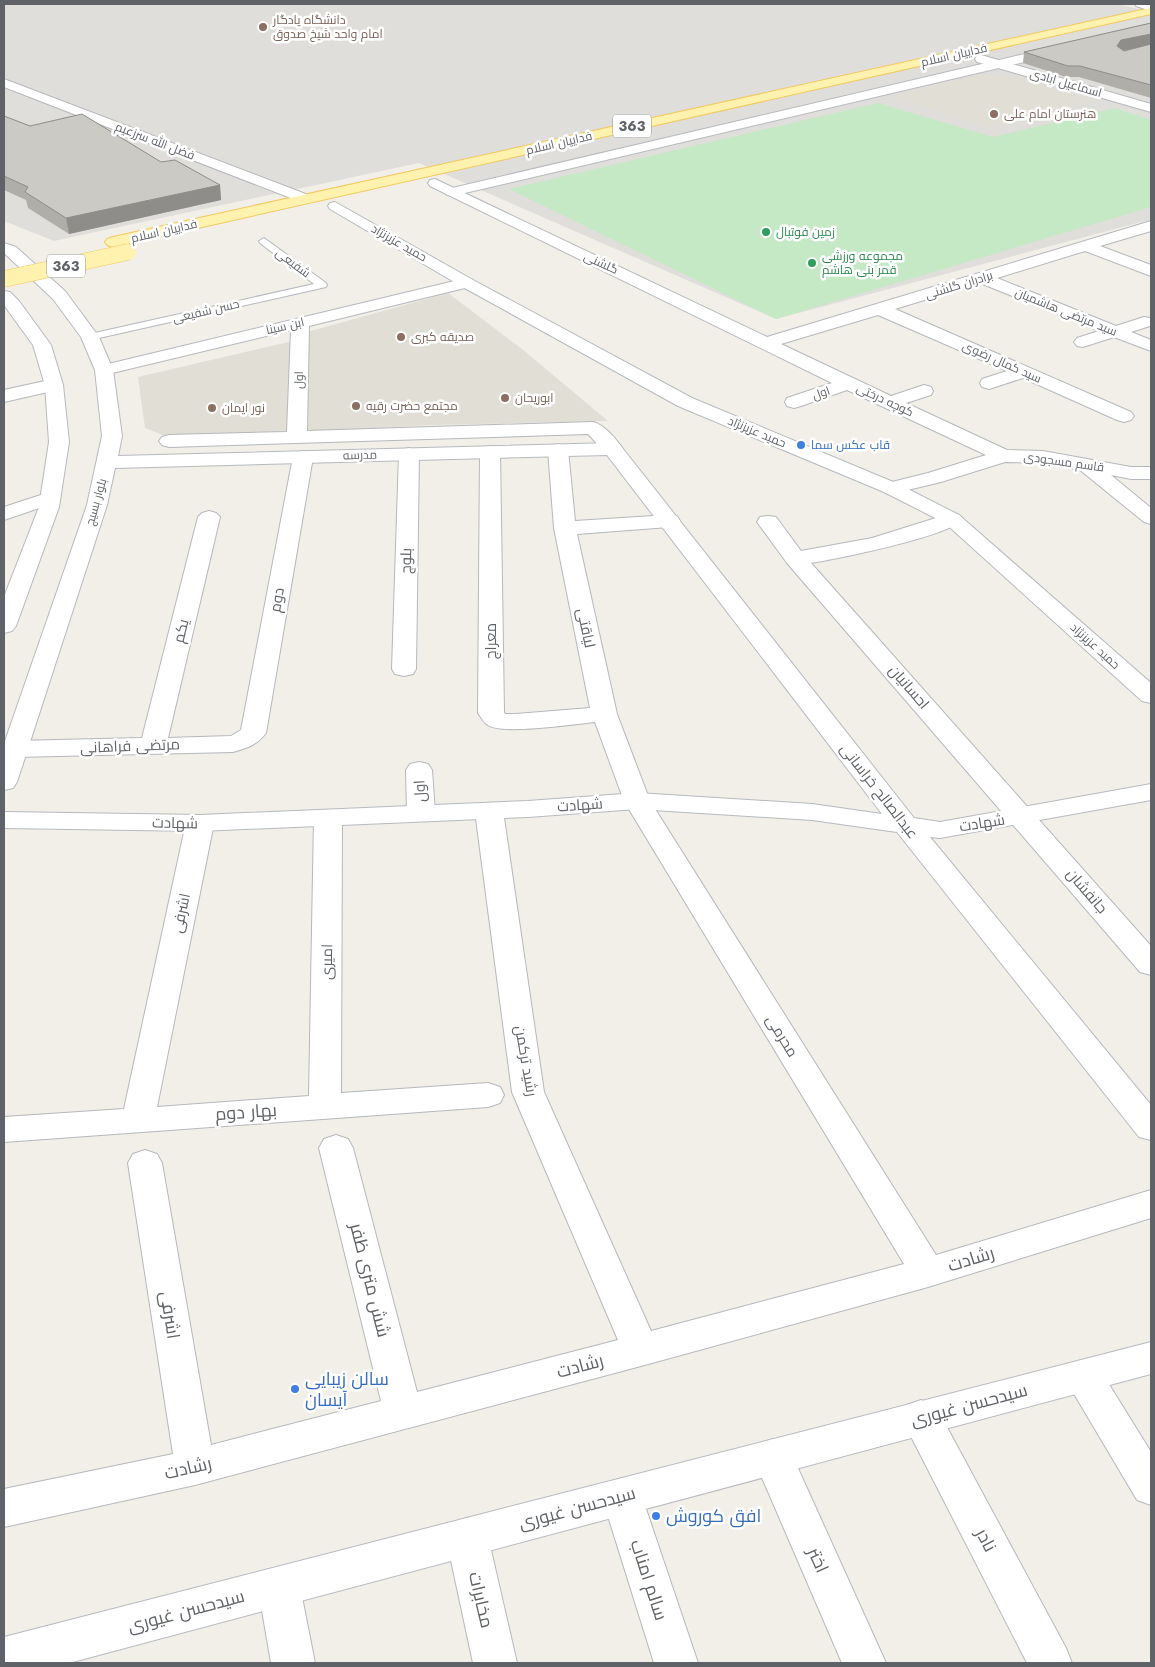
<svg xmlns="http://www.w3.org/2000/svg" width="1155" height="1667" font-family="Jost,Cairo,sans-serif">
	<rect width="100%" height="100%" fill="#f1efe8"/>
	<path fill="#e0deda" d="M4,4H1118L1151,12V223L1145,221L776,319L419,163L54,241L4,221Z"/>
	<g fill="#e1ded6">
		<path d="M978,75L1019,77L1096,100L989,128L892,96Z"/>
		<path d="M448,293L522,349L608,421L432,425L173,439L145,428L138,377L293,341L300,334Z"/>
	</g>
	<path fill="#c5e8c5" d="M878,103L993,137L1115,108L1151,120V207L776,319L509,189Z"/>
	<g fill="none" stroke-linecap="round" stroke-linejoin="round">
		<g stroke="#b5b8bc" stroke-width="2">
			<path id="lane" d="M264,238L326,283L327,285L326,287L90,340L84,337L90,334L314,284L260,243L259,241Z"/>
		</g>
		<g stroke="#b5b8bc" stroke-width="2">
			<g id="street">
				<path d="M981,55L1151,104V112L977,62L975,59L977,56Z"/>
				<path d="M4,79L311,196L313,199L311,202H301L4,87Z"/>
				<path d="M435,179L767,337L1151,221V231L1100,246L1151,265V276L1085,251L997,278L1116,326L1144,317L1150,318V326L1131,332L1151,340V351L1114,337L1083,347L1077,346L1074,342L1077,338L1099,331L980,283L895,309L1131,412L1134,416L1131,420L1124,422L1117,420L1023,378L989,389L982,387L980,383L982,379L1007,371L878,315L781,344L891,396L924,385L931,387L933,391L931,395L906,403L1007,450L1043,451L1131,467H1151V479H1131L1111,475L1151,508V524L1144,522L1080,470L1043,463L1005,462L941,482L891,494L884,492L881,488L884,484L928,473L986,455L847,390L801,406L794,408L787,406L785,402L787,398L832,383L430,186L428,183L430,180Z"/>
				<path d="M467,278L473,280L475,283L473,286L309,326L307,431L593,422C605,425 616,439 623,449L620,453C605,457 598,444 588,434L169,447L162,445L159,441L162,437L169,435L287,432L291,330L104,375L98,374L95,370L98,366L104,365Z"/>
				<path d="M54,379L61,381L63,385L61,389L4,402V390Z"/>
				<path d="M558,444L565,446L568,450L575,521L669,515L677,516L680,521L677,526L669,527L577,534L617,714L650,801L936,1255L1151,1190V1218L928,1287L641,1366L195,1485L4,1527V1489L173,1454L128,1163L133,1154L145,1150L157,1154L162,1163L211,1445L381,1401L319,1148L324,1139L336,1135L348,1139L353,1148L417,1392L618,1340L512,1092L475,811L479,805L489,803L499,805L503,811L544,1092L651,1331L904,1264L624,801L595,722C575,724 501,735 488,725C484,723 481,717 478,713L480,452L483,448L490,446L497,448L500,452L504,712L505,714H516L590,708L554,528L548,450L551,446Z"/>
				<path d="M409,448L416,450L419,454L416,669L413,674L404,676L395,674L392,669L399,454L402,450Z"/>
				<path d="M303,451L310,453L313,457L266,733C257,745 247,748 233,752L15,757L6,754L4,747L6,744L15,741L142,738L198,517L202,513L209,511L216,513L220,517L168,738L231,736L241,730L293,457L296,453Z"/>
				<path d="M50,492L57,494L60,498L57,502L4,520V507Z"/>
				<path d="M952,513L959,515L963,519C951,536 836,559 811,563L1151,946V975L1140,972L787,563L757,522L760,517L768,516L776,517L801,551L872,538Z"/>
				<path d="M419,762L428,764L432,770L435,813L431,819L421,821L411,819L407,813L406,770L410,764Z"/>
				<path d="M328,810L338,812L342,818L341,1093L488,1083L500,1087L504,1095L500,1103L488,1107L4,1142V1117L124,1109L186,823L190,817L200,815L210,817L214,823L157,1107L309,1096L314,818L318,812Z"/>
				<path d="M1083,1360L1097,1365L1151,1452V1505L1137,1500L1064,1377L1069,1365Z"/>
				<path d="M921,1400L935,1405L1066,1648L1072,1663H1027L901,1417L907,1405Z"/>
				<path d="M773,1439L787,1444L886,1663H842L753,1457L759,1444Z"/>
				<path d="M622,1478L636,1484L642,1497L698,1663H654L602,1497L608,1484Z"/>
				<path d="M467,1518L482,1523L488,1537L517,1663H473L446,1537L452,1523Z"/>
				<path d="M279,1567L294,1573L300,1587L315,1663H271L258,1587L264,1573Z"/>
			</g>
		</g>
		<g stroke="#b6babf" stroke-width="2">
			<g id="secondary">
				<path d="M1135,4H1151V11L1136,6Z"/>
				<path d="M1059,46L1063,47L1065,50L1063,53L452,196L447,195L445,192L447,189L452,188Z"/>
				<path d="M335,202L473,280L692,398L898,484L959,515L1151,683V703L1142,701L945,523L884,492L678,406L461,286L330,209L328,206L330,203Z"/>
				<path d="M4,243L16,247L65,291L99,337L113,370L122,436L118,456L613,443L620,445L914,818L940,822L1151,784V800L940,838L930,837L1151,1105V1140L1139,1137L897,832L812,820L637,809L528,817L200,831L4,828V812L200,815L528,801L637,793L812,804L882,814L607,455L115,468L107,505L17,782L13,788L4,790V744L87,505L102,436L95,370L81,337L53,299L4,253Z"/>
				<path d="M4,291L10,292L19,301L51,345L63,385L69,442L59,507L16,626L12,631L4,633V597L39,507L49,442L45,385L33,345L4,305Z"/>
				<path d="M1151,1342V1374L69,1663H4V1637Z"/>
			</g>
		</g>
		<g stroke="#f2c960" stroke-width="2">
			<path id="primary" d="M1151,8V14L113,247L107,245L105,242L107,239L113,237Z"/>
		</g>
		<use href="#lane" fill="#fff" fill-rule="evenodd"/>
		<use href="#street" fill="#fff" fill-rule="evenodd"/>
		<use href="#secondary" fill="#fff" fill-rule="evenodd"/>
		<use href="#primary" fill="#fff2af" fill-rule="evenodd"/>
		<g stroke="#f2c960" stroke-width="17" stroke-linecap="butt">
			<path id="primary-bridge" d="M4,279L128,252"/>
		</g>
		<use href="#primary-bridge" stroke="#fff2af" stroke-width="16"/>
	</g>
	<g fill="#afaea9">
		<path d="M1151,23V98L1079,77H1066L1023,63L1024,52Z"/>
		<path d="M4,116L30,126L161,162L220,185L221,200L69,234L28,208L26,200L4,190Z"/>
	</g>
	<g fill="#8f8d8a">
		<path d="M1151,34V45L1119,51L1117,46L1121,40Z"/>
		<path d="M220,185L221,200L69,234L66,218Z"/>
	</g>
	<g fill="#cccac5" stroke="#8f8d8a">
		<path d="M1151,23V34L1121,40L1117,46L1124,51L1151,44V85L1080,66H1068L1024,52Z"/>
		<path d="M82,114L161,162L175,160L220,185L66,218L25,192L28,187L4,176V116L30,126Z"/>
	</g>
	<g fill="#8d6e63" stroke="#fff" stroke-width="2">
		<circle cx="263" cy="27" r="5"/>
		<circle cx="994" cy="114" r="5"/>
		<circle cx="401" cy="337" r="5"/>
		<circle cx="505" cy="398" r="5"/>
		<circle cx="356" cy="406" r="5"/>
		<circle cx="212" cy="408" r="5"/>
	</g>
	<g fill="#2e9e5b" stroke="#fff" stroke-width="2">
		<circle cx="766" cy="232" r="5"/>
		<circle cx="812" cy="263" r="5"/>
	</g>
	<g fill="#3f7fe0" stroke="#fff" stroke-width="2">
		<circle cx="801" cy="445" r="5"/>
		<circle cx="295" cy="1389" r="5"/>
		<circle cx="656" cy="1516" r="5"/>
	</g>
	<g text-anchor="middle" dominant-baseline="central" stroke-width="5" stroke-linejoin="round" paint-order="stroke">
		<g font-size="12" fill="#785e54" stroke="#fff" text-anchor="start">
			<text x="273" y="20">دانشگاه یادگار<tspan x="273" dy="14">امام واحد شیخ صدوق</tspan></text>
			<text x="1004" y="114">هنرستان امام علی</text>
			<text x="411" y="337">صدیقه کبری</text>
			<text x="515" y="398">ابوریحان</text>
			<text x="366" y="406">مجتمع حضرت رقیه</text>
			<text x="222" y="408">نور ایمان</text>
		</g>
		<g font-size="12" fill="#5f6368" stroke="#fff">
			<text transform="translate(954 55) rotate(-13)">فداییان اسلام</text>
			<text transform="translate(1066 83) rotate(16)">اسماعیل ابادی</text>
			<text transform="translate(155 141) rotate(21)">فضل الله سرزعیم</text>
			<text transform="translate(559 143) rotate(-13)">فداییان اسلام</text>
			<text transform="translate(164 231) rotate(-13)">فداییان اسلام</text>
			<text transform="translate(399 243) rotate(30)">حمید عزیزنژاد</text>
			<text transform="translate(293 263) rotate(37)">شفیعی</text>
			<text transform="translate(601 263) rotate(25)">گلشنی</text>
			<text transform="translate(959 285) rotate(-17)">برادران گلشنی</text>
			<text transform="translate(206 311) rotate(-13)">حسن شفیعی</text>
			<text transform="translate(1066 312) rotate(22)">سید مرتضی هاشمیان</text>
			<text transform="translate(285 326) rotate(-13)">ابن سینا</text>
			<text transform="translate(1002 362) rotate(24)">سید کمال رضوی</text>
			<text transform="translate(299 380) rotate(-89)">اول</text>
			<text transform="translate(821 393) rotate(-19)">اول</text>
			<text transform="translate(885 400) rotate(25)">کوچه درختی</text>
			<text transform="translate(757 432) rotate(23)">حمید عزیزنژاد</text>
			<text transform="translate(360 455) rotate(-2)">مدرسه</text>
			<text transform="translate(1064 462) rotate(8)">قاسم مسجودی</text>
			<text transform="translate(96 502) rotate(-74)">بلوار بسیج</text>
			<text transform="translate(1095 646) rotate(42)">حمید عزیزنژاد</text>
		</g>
		<g font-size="12" fill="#27864d" stroke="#fff" text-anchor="start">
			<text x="776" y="232">زمین فوتبال</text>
			<text x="822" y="256">مجموعه ورزشی<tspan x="822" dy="14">قمر بنی هاشم</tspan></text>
		</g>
		<g font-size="12" fill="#366cbe" stroke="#fff" text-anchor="start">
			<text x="811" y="445">قاب عکس سما</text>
		</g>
		<g fill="#fff" stroke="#8f9295" stroke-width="1">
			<rect x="613" y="114.5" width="38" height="23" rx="4"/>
			<rect x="47" y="254.5" width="38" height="23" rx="4"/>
		</g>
		<g font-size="14" font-weight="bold" fill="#5f6368">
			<text x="632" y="126">363</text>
			<text x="66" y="266">363</text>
		</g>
		<g font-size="15" fill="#5f6368" stroke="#fff">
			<text transform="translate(406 561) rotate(-89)">بلوچ</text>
			<text transform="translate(277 600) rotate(-80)">دوم</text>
			<text transform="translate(586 628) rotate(78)">لیاقتی</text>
			<text transform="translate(181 631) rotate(-76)">یکم</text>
			<text transform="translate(491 641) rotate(-90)">معراج</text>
			<text transform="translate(909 687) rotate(49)">احسانیان</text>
			<text transform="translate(130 746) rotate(-2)">مرتضی فراهانی</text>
			<text transform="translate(420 791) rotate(-93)">اول</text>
			<text transform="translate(879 791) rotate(52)">عبدالصالح خراسانی</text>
			<text transform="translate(580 805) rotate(-4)">شهادت</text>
			<text transform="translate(175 823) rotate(1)">شهادت</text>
			<text transform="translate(982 823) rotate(-9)">شهادت</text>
			<text transform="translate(1087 891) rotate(49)">جانفشان</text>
			<text transform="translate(181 913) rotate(-78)">اشرفی</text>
			<text transform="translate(327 962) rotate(-89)">امیری</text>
			<text transform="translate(782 1036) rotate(58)">محرمی</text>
			<text transform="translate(526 1061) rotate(80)">رشید ترکمن</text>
		</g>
		<g font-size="18" fill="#5f6368" stroke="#fff">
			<text transform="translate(246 1112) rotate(-4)">بهار دوم</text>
			<text transform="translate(971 1259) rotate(-17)">رشادت</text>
			<text transform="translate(370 1280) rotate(76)">شش متری ظفر</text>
			<text transform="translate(170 1315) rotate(81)">اشرفی</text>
			<text transform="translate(580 1366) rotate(-15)">رشادت</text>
			<text transform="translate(969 1405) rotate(-15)">سیدحسن غیوری</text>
			<text transform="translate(188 1468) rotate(-13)">رشادت</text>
			<text transform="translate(577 1508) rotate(-15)">سیدحسن غیوری</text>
			<text transform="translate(986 1540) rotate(62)">نادر</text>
			<text transform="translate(818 1560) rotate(66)">اختر</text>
			<text transform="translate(649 1580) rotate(72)">سالم امناب</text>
			<text transform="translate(481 1600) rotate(77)">مخابرات</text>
			<text transform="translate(186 1611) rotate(-15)">سیدحسن غیوری</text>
		</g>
		<g font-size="18" fill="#366cbe" stroke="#fff" text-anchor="start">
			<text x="305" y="1379">سالن زیبایی<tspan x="305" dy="21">آیسان</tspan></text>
			<text x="666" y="1516">افق کوروش</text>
		</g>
	</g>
	<rect width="1155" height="1667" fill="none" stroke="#5f6368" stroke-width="10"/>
</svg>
